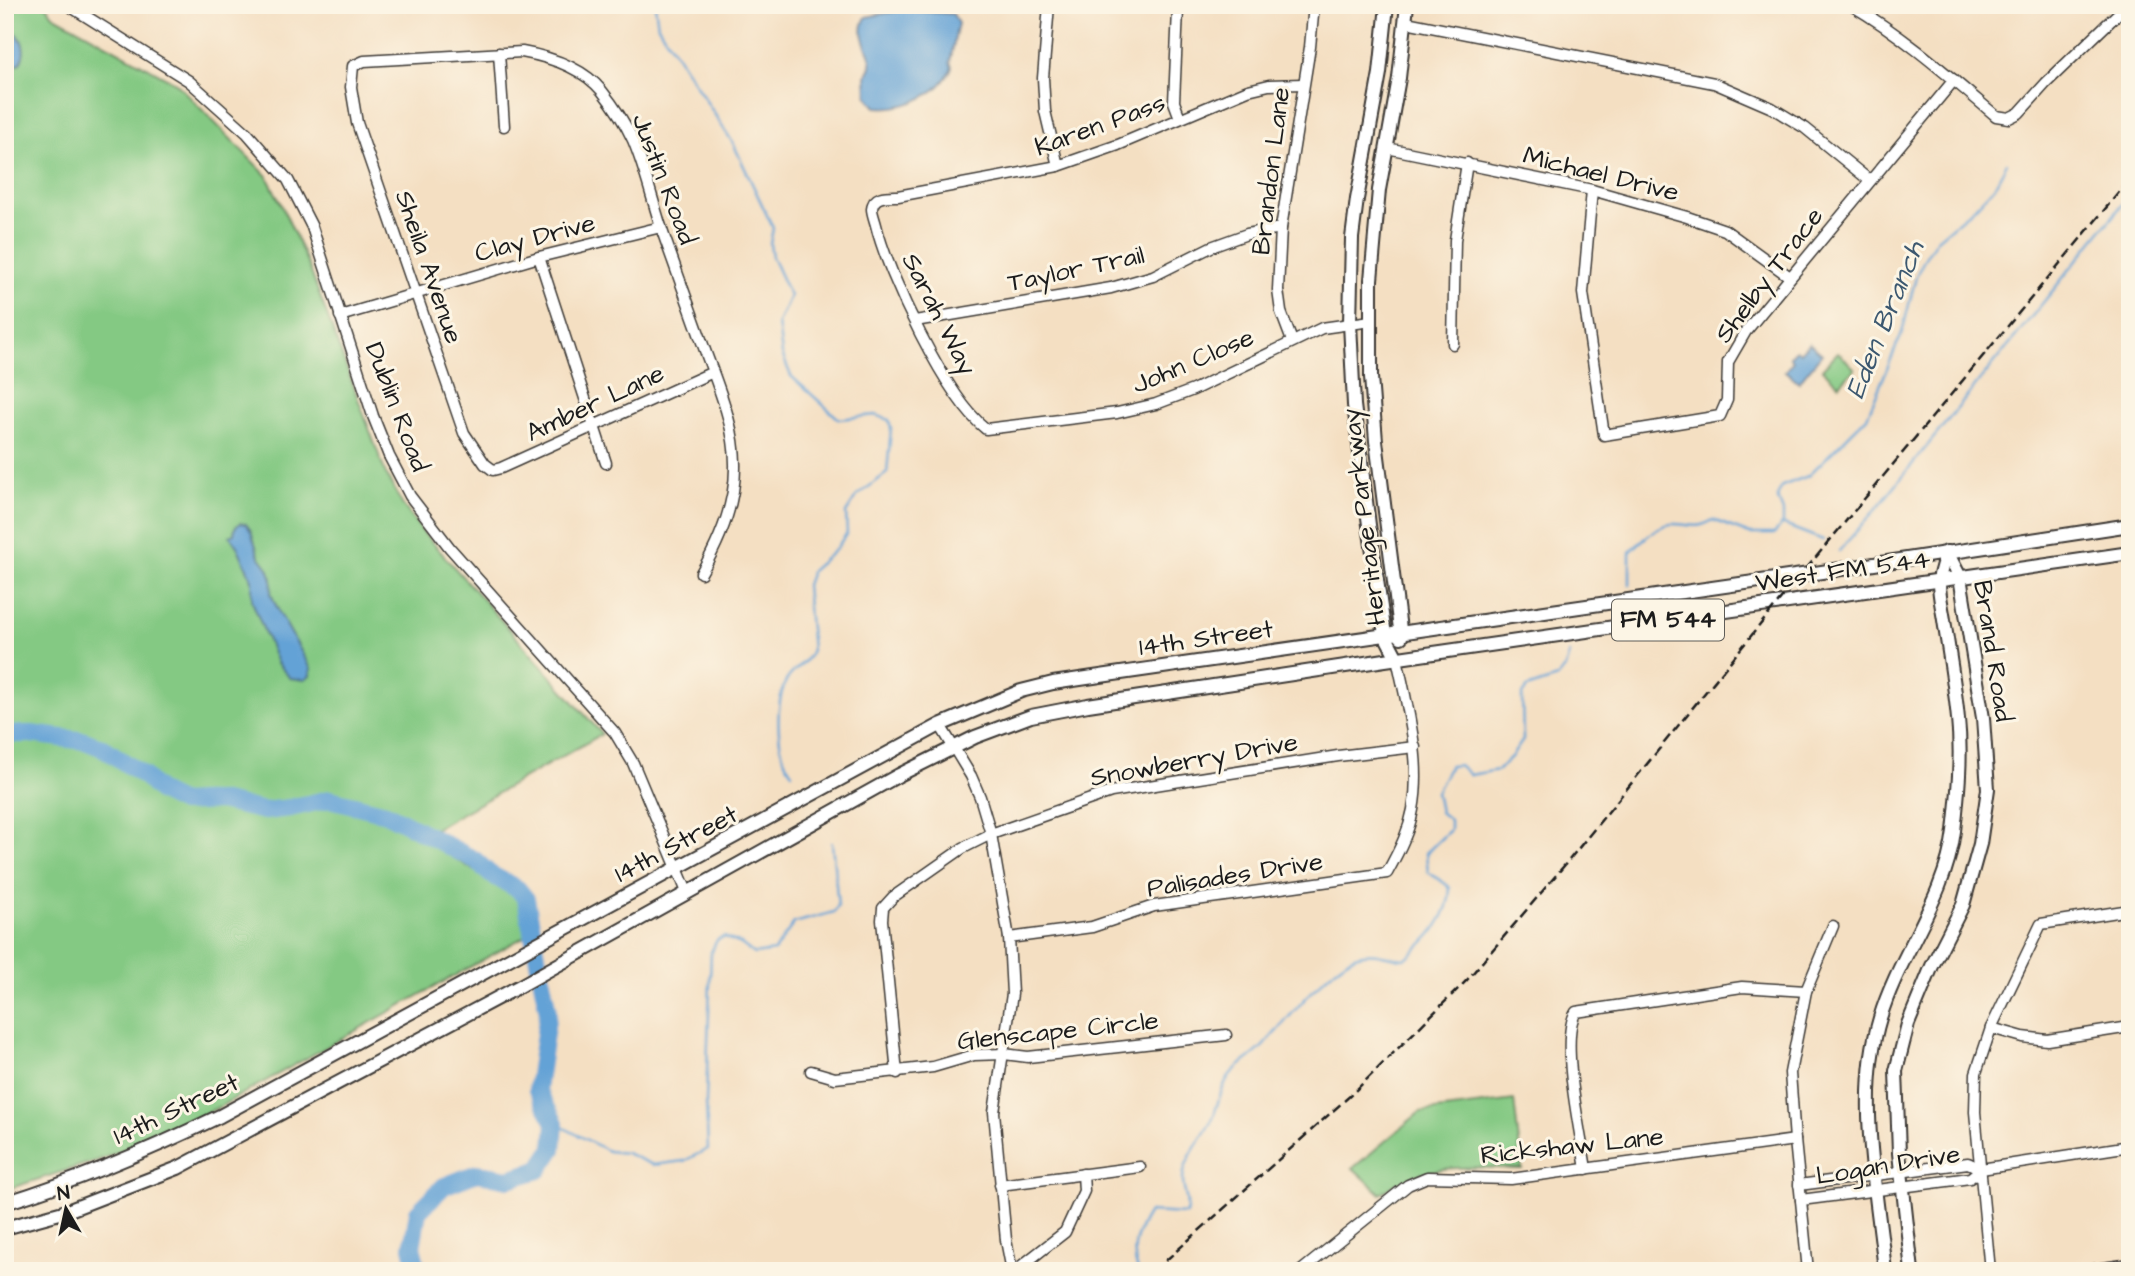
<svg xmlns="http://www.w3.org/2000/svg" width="2135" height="1276" font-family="'Architects Daughter',sans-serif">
	<rect width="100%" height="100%" fill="#fcf5e5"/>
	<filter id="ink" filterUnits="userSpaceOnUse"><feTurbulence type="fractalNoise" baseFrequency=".0143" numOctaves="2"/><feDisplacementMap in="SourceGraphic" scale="14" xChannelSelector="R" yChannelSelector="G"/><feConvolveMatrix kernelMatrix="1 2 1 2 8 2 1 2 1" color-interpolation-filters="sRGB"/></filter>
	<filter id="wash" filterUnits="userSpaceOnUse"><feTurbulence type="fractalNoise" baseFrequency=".00686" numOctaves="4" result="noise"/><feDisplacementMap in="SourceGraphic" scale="28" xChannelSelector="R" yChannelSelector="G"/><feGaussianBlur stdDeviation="1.57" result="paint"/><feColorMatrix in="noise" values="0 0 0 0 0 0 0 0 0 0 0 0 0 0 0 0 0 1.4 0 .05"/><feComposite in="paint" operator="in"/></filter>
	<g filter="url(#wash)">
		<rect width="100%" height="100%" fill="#f4dfc2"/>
		<g fill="#84c983" stroke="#507250" stroke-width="2">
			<path d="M5,5H46L53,15L176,83L267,176L281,204L308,264L386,474L402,504L423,532L602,734L420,837L519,898L529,934L219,1107L158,1136L99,1160L5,1190Z"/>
			<path d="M1838,352L1855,369L1839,385L1822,369Z"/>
			<path d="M1514,1100L1522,1169C1473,1167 1422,1161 1381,1194L1353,1168L1420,1112Z"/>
		</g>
		<g fill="#63a2d6" stroke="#405f79" stroke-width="2">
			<path d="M903,10L953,14L958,23L950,62L952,67C940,95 906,110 876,107L867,96L866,75C883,57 852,43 866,17Z"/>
			<path d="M5,26C21,33 28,47 21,62L14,67L5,69Z"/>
			<path d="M1809,343L1822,354L1799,382L1785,371L1793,361L1790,357L1796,350L1800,353Z"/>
			<path d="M241,523L246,524L251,531L259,556L268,568L272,579L271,594L279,612L311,669L310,676L305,680L290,678L277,663L252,601V580L238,548L230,536L234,534L235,527Z"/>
		</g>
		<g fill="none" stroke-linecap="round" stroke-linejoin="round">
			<g stroke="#63a2d6" stroke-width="2.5">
				<path d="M655,5L658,26L733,143L773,228L770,244L772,257L790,296L778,323L782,354L791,376L839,419L875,415L889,420L891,428L887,473L857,496L846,513L847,533L835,550L811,571L806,585L812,650C807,664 791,670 785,683C775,707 776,753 792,773"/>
				<path d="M1784,525L1823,540"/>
				<path d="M1839,551L1877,508L2130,195"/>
				<path d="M1630,585V552C1638,544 1659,524 1671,524C1690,523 1694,531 1713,520L1750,534H1774L1783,524V512L1777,497L1782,486L1808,476L1867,417L1902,333L1916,276L1926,256L1937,239L1974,208L1994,187L2007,163"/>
				<path d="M555,1123L608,1151L626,1153L653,1165L684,1161L708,1149L706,1102L711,952L717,940L724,937L741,944L754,954L774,951L794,923L834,912L838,906L832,843"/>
				<path d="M1138,1271C1130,1249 1137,1231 1149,1212L1186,1214C1190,1199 1182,1191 1183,1178C1185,1157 1203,1138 1212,1120C1218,1106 1220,1089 1229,1076C1239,1063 1255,1056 1265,1044C1287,1021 1328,966 1358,955C1373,950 1389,958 1405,959C1428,940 1450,918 1450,887L1428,872L1426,853L1450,830V820L1440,812L1436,792L1450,766L1459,765L1470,775L1498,770L1512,756L1523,740L1522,695L1527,688L1557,678L1565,668L1569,654"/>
			</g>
			<path stroke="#63a2d6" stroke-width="18" d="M5,734H31L85,741L105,749L144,776L160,792L182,803L219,801L264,811L290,808L330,799L386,813L475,860L490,874L518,889L526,899L548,1012L537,1090L555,1123L553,1149L539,1170L508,1179L477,1173L444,1186L418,1212L412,1247L418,1271"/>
		</g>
	</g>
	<g filter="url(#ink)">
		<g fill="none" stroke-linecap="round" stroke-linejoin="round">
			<g stroke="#3c3935" stroke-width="13">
				<g id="minor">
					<path d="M68,5L189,81L247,133L288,180L312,227L373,416L389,456L410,496L450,548L615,733L633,763L687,892"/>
					<path d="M1049,5L1043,78L1045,111L1058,166"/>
					<path d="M1851,5C1904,36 1950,77 1996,116L2009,118L2019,113L2046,83L2127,5"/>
					<path d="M1178,10L1174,102L1180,118"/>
					<path d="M1406,22L1714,83L1772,108L1805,128L1869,180"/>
					<path d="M499,53L504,126"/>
					<path d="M1303,84L1269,85L1248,90L1118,145L1058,166L898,196C887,196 873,195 872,209C872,213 875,221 876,225C888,275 946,398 986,429L1117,413L1156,404L1193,390L1322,328L1371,321"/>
					<path d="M1387,148L1592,190L1687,217L1725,230L1790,277"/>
					<path d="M1592,190L1583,293L1604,435L1720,416L1727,400L1728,362L1746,331L1954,80"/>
					<path d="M539,257L606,463"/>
					<path d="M340,316L539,257L661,227"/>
					<path d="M915,321L1111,288L1153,276L1211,247L1247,234L1281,228"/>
					<path d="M1292,341L1281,312L1278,290L1281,228L1310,47L1314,5"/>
					<path d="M1453,344L1455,240L1467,163"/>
					<path d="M701,573C719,542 735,504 735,468C736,430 720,391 707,356C693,316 678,276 664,236C653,204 646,171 633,140C625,123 614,106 602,91C583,68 550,57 522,52L364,61L353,66L351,87L357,123L464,433L485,464L493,470L501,468L713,372"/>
					<path d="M940,725L971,776L980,797L991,834L1009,938L1012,994L994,1112L1006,1240L1012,1271"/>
					<path d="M1009,938L1092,927L1154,906L1387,873C1393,862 1399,851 1404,839C1429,782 1409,716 1397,658"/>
					<path d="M1991,1028L2023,1037L2047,1040L2130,1027"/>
					<path d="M811,1071L835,1078L933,1067L974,1055L1004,1054L1028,1057L1226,1035"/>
					<path d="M897,1073L882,920L883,908L893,897L963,848L991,834L1111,792L1338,756L1415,747"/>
					<path d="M1586,1169C1581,1135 1559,1038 1576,1012L1742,987L1806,991"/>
					<path d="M1000,1185L1140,1167"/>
					<path d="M1799,1185L1968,1163L1981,1169L2130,1146"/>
					<path d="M1801,1200L1970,1178L1981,1169"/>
					<path d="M1015,1271L1065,1232L1084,1191L1083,1174"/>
					<path d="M1301,1271L1408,1185L1427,1177L1511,1179L1795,1140"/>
					<path d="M1793,1271L1808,1269"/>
					<path d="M1808,1271L1795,1140L1790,1073L1806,991L1833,926"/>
					<path d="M1990,1271L1975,1112L1976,1073L1991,1028L2041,924L2130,910"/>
					<path d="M2083,1271L2130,1264"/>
				</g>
			</g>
			<g stroke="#3c3935" stroke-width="16">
				<g id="major">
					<path d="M1387,5L1380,73L1357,199L1352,238L1350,323L1354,405L1369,525L1385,635L1397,658"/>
					<path d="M1401,637L1376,441L1371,377V280L1379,190L1399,78L1407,5"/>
					<path d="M5,1203C79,1180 150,1150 220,1116L940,725L1021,691L1053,683L1114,674L1802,575L2130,525"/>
					<path d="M5,1228L67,1211L178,1168L520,986L899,775L975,737L1031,716L1088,705L1385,660L2130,553"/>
					<path d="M1885,1271C1877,1190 1856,1097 1880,1018C1899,954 1946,898 1954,831C1958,795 1962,756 1958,719C1955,686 1949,653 1944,620C1942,607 1939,595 1939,583C1939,573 1944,561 1947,552"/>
					<path d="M1912,1271L1899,1153L1896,1071L1908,1024L1932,966L1963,905L1980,844L1988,789L1983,718L1960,577L1947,552"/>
				</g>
			</g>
			<use href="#minor" stroke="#fff" stroke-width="10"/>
			<use href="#major" stroke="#fff" stroke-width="12"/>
			<path stroke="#1c1c1c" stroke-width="2.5" stroke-dasharray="10 5" stroke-linecap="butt" d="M1154,1271L1353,1093L1467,980L1569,860L1777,604L2130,179"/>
		</g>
	</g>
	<g text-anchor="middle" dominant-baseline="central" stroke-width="6" stroke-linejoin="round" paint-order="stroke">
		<rect fill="#fcf5e5" stroke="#5f5d58" stroke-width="2" x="1612" y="599.5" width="112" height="41" rx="5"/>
		<g font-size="24" font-weight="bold" fill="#1c1c1c">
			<text x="1668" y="620">FM 544</text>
		</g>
		<g font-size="26" fill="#1c1c1c" stroke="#fcf5e5">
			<text transform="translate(1100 125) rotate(-20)">Karen Pass</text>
			<text transform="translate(1271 171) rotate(-83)">Brandon Lane</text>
			<text transform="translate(1601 174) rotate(14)">Michael Drive</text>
			<text transform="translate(664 179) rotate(69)">Justin Road</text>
			<text transform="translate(535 238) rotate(-15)">Clay Drive</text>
			<text transform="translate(429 267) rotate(71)">Sheila Avenue</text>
			<text transform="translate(1076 269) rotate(-12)">Taylor Trail</text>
			<text transform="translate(1769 275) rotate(-53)">Shelby Trace</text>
			<text transform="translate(939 314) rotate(63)">Sarah Way</text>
			<text transform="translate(1193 361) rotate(-23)">John Close</text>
			<text transform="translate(595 403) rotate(-25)">Amber Lane</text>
			<text transform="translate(397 407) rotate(69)">Dublin Road</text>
			<text transform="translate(1364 517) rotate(-97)">Heritage Parkway</text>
			<text transform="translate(1843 571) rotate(-8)">West FM 544</text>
			<text transform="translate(1206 638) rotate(-8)">14th Street</text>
			<text transform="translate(1993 651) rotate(81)">Brand Road</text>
			<text transform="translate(1194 760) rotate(-10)">Snowberry Drive</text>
			<text transform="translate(676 844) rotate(-28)">14th Street</text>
			<text transform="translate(1235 875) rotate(-9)">Palisades Drive</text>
			<text transform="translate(1058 1031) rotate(-6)">Glenscape Circle</text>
			<text transform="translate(176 1109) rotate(-25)">14th Street</text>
			<text transform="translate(1572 1146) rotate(-6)">Rickshaw Lane</text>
			<text transform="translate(1888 1165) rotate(-9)">Logan Drive</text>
		</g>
		<g font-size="28" font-style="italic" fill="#3c5870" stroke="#fcf5e5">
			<text transform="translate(1885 320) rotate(-68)">Eden Branch</text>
		</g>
	</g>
	<rect width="2135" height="1276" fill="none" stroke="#fcf5e5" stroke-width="28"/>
	<g transform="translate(66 1209) rotate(351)" stroke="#fcf5e5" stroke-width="5" paint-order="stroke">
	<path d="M0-5L12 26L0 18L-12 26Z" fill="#1c1c1c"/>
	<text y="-10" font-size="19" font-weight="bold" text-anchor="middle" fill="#1c1c1c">N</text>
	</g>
</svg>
